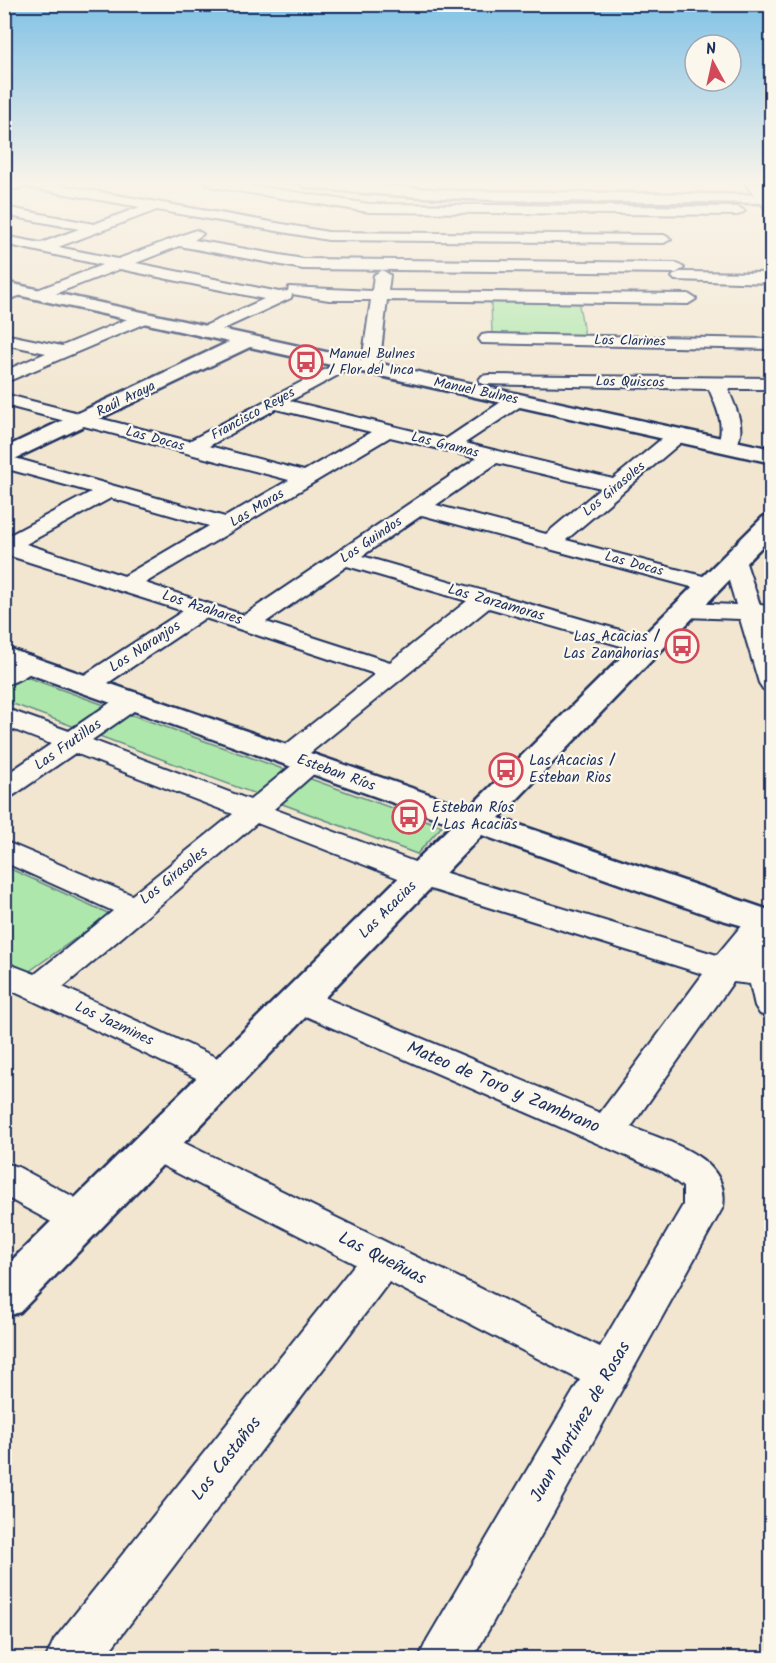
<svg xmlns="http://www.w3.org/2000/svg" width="776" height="1663" font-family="Kalam,sans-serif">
	<rect width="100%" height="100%" fill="#f2e6d0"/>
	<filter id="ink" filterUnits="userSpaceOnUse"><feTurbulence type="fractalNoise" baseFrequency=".0167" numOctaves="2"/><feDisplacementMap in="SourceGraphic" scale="12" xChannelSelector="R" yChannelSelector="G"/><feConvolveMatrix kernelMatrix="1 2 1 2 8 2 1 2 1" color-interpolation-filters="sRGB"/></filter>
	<g filter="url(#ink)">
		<g fill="#ade7ab" stroke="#648b84" stroke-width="1.5">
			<path d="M491,299L578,300L585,337L492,336Z"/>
			<path d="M4,669L442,826L417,854L5,701Z"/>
			<path d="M4,866L110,914L24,975L5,966Z"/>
		</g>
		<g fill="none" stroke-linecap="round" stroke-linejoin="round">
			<g stroke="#1b2f5e" stroke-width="4">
				<g id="minor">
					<path d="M20,183H48L328,232L664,235L671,239L664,243L328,240L157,210L58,247L118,259L196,230L203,234L194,240L303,259L676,263L684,268L676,273L303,269L179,246L136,263L279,292L288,291L289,287L372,291L374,275L382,270L390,275L388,291L688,294L696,299L688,304L387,300L379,368L376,372H364L361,368L371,300H329L292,294L291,298L206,337L200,336L198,332L200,328L264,299L120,269L44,298H32L30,295L32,292L102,265L4,244V236L41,243L79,229L4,215V207L94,224L140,207L26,187Z"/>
					<path d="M206,183H237L369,204L738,207L745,211L738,215L369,212L213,187Z"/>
					<path d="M680,272L772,273V283L675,280L672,277L675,274Z"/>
					<path d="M19,286L27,291L25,294L4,301V291Z"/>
					<path d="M142,313L148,314L150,318L148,322L4,383V371L46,353L4,344V334L62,346Z"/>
					<path d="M488,334L772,339V349L482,343L479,339L482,335Z"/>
					<path d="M347,358L353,359L356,363L353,367L290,401L446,439L510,396H524L526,400L524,404L465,443L613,479L671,431H685L688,435L685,439L566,540L718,580L722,585L718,590L710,592L422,515L362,556L658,641L662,646L658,651L649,654L489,608L305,757L311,756L321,758L325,764L274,809L433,869L717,955L751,914L762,911L772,913V1018L760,1014L755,1006L750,984L733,982L631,1127C667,1142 731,1156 723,1207L473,1658H419L427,1640L580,1380L389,1282L104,1658H46L54,1640L355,1264L142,1155L136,1145L142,1135L155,1131L168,1135L600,1347L683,1205V1187L663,1172L287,1008L282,1000L287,992L299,988L311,992L600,1113L703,974L411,883L257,823L63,987L237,1067L242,1076L237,1085L224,1089L211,1085L4,987V962L35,974L113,911L4,862V841L132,895L233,814L75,753L14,795L4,798V776L51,744L4,726V708L69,731L123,694L132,692L141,694L145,700L141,706L92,740L250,800L295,763L289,764L279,762L275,756L279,750L375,674L205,618L96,691L87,693L78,691L74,685L78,679L183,611L4,554V538L91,492L4,468V455L225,517L289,480L4,405V394L189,441ZM276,409L371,432L304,471L209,446ZM390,437L477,458L244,615L145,583ZM497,463L601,488L546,534L436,505ZM111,498L209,526L124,576L26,544ZM347,566L467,601L390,662L266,622Z"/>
					<path d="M488,375L772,378V389H728C736,409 748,430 734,450H720L717,446C726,426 717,408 709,389L482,384L479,380L482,376Z"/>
					<path d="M734,553L742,555L745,560L760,605L772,606V620H765L772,641V691L763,689L759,683L740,619L685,617L676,615L673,610L676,605L685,603L736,605L723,560L726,555Z"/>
					<path d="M27,655L36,658L40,663C32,674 17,682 4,685V666Z"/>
					<path d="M4,1163L18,1167L96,1209L102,1220L96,1231L82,1236L68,1231L4,1196Z"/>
				</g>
			</g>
			<g stroke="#1b2f5e" stroke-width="5">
				<g id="tertiary">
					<path d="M4,282L772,449V463L250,347L4,464V448L229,342L4,292Z"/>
					<path d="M772,515V536L499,818L772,911V934L719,919L482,835L20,1312L4,1317V1268L453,824L4,665V647L469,808L763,517Z"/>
				</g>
			</g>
			<g stroke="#1b2f5e" stroke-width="5">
				<path id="secondary" d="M4,183H28L26,186L4,192Z"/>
			</g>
			<g stroke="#1b2f5e" stroke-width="5">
				<path id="primary" d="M299,183H343L458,191L772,195V203C616,201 460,205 306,187Z"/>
			</g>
			<g stroke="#1b2f5e" stroke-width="5">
				<path id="trunk" d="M745,183H760L772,197V211L767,210Z"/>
			</g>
			<use href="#minor" fill="#fbf7ec" fill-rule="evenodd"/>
			<use href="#tertiary" fill="#fbf7ec" fill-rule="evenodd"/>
			<use href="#secondary" fill="#fbf7ec" fill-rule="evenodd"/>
			<use href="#primary" fill="#fbf7ec" fill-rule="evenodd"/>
			<use href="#trunk" fill="#fbf7ec" fill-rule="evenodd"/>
		</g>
	</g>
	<linearGradient id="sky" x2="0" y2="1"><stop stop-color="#81c2e6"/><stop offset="0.44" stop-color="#f9f4ea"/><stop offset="1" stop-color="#f9f4ea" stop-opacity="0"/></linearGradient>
	<rect width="776" height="416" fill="url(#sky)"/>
	<defs>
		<g id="bus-ring" transform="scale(1.725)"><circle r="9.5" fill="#fbf7ec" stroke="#d1495b" stroke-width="1.5"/><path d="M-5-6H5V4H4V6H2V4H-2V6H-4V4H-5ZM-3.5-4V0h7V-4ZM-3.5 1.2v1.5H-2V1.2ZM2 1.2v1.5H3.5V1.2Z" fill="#d1495b"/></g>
	</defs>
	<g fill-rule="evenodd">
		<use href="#bus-ring" x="306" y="362"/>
		<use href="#bus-ring" x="682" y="646"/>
		<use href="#bus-ring" x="506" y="770"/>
		<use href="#bus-ring" x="409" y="817"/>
	</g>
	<g text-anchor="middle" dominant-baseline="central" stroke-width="4.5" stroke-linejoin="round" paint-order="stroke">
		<g font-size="14" fill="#1b2f5e" stroke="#fbf7ec">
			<text transform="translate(630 341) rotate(1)">Los Clarines</text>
			<text transform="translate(630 382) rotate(1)">Los Quiscos</text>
			<text transform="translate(476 391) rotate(12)">Manuel Bulnes</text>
			<text transform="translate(126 399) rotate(-26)">Raúl Araya</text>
			<text transform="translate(253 414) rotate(-29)">Francisco Reyes</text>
			<text transform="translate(155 439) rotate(15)">Las Docas</text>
			<text transform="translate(445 445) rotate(14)">Las Gramas</text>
			<text transform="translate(614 489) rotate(-40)">Los Girasoles</text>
			<text transform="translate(257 508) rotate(-31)">Las Moras</text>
			<text transform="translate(371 540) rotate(-34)">Los Guindos</text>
			<text transform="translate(634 564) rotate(15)">Las Docas</text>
		</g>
		<g font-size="14" fill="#1b2f5e" stroke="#fbf7ec" text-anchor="start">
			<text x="329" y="354">Manuel Bulnes<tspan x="329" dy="16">/ Flor del Inca</tspan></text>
		</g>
		<g font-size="15" fill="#1b2f5e" stroke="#fbf7ec">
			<text transform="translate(496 603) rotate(16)">Las Zarzamoras</text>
			<text transform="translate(202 608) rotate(18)">Los Azahares</text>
			<text transform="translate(145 647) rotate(-33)">Los Naranjos</text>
			<text transform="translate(68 745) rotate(-35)">Las Frutillas</text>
			<text transform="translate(336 773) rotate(20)">Esteban Ríos</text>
			<text transform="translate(174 876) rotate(-39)">Los Girasoles</text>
			<text transform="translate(388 910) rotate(-45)">Las Acacias</text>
			<text transform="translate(114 1024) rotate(25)">Los Jazmines</text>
		</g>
		<g font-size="15" fill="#1b2f5e" stroke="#fbf7ec" text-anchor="start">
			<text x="659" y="637" text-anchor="end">Las Acacias /<tspan x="659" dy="17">Las Zanahorias</tspan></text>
			<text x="529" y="761">Las Acacias /<tspan x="529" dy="17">Esteban Rios</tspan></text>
			<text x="432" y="808">Esteban Ríos<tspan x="432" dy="17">/ Las Acacias</tspan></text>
		</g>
		<g font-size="18" fill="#1b2f5e" stroke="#fbf7ec">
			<text transform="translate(503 1088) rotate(23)">Mateo de Toro y Zambrano</text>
			<text transform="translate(382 1259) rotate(27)">Las Queñuas</text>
			<text transform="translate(581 1422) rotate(-60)">Juan Martínez de Rosas</text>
			<text transform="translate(227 1459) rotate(-52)">Los Castaños</text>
		</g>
	</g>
	<rect width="776" height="1663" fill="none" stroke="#fbf7ec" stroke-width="24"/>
	<rect x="12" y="12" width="752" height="1639" fill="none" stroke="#1b2f5e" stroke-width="2" filter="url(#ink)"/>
	<g transform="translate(713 63) rotate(352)"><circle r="28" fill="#fbf7ec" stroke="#a1a7b3" stroke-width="1.5"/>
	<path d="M0-4.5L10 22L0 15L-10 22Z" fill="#d1495b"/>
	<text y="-9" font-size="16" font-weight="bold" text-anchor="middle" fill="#1b2f5e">N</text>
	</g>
</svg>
